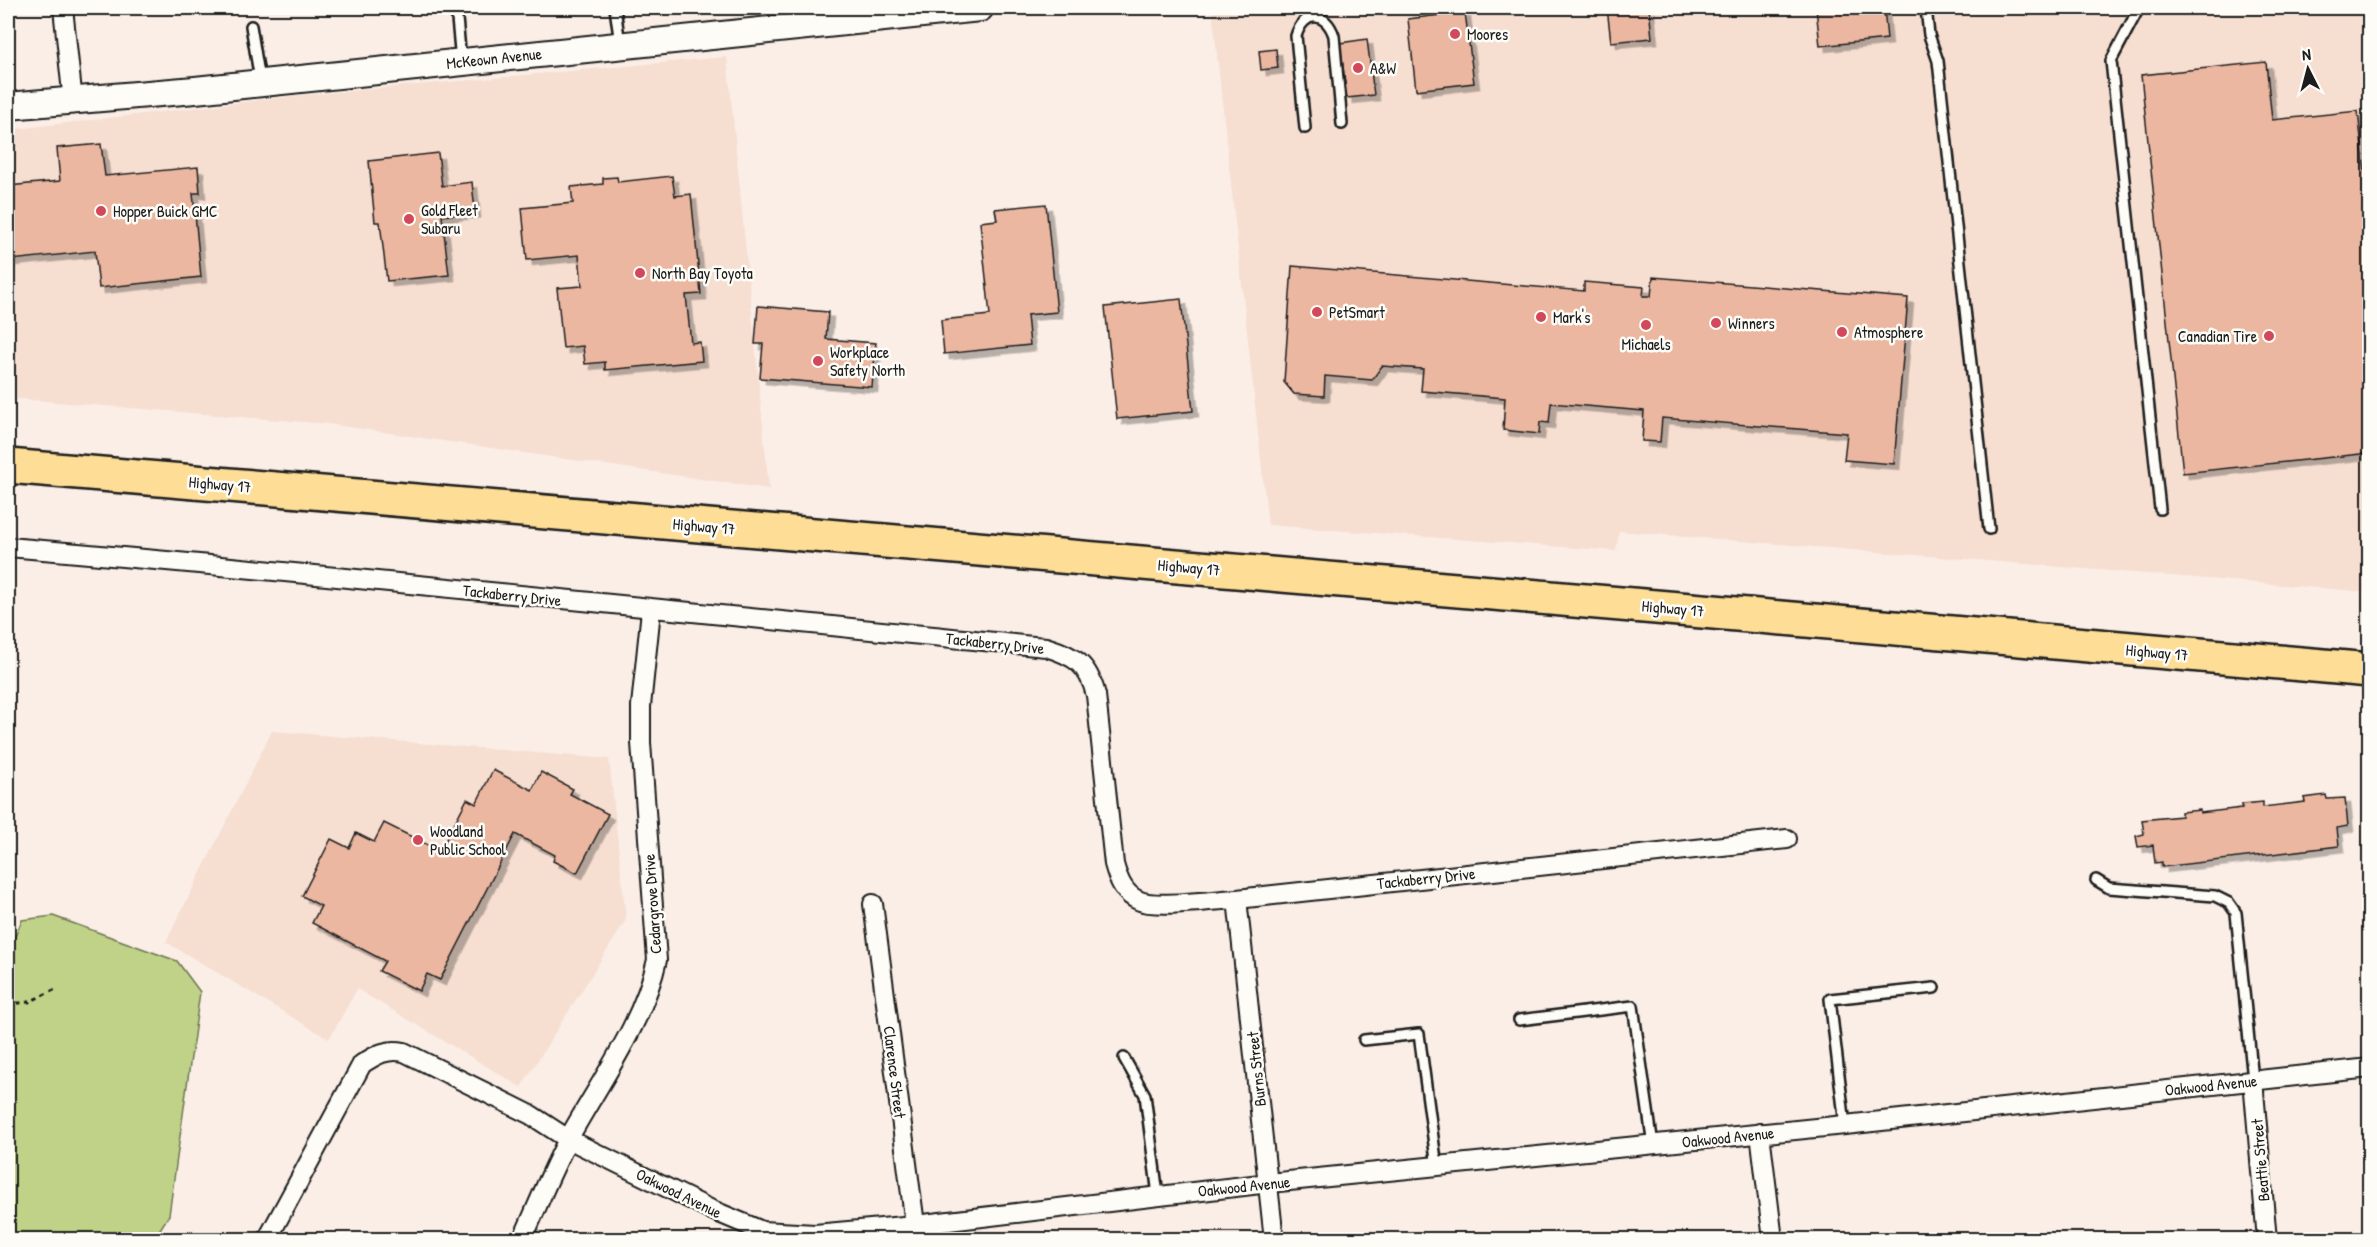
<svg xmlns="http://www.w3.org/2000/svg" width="2377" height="1247" font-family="'Patrick Hand',sans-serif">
	<defs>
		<filter id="shadow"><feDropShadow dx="5.5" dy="5.5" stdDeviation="0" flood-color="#0004"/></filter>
	</defs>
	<rect width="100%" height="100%" fill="#faeee6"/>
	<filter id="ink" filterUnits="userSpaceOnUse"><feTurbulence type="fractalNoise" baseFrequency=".0167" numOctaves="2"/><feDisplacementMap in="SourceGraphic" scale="12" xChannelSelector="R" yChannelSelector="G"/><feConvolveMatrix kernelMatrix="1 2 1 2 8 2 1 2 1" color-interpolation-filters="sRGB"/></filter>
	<g filter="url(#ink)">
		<g fill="#f6ded1">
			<path d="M1212,8H2369V592L1619,531L1616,551L1268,525Z"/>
			<path d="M727,57L769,489L329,424L8,398V130L294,96Z"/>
			<path d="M272,731L609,759L626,920L521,1087L357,989L329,1039L166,942Z"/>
		</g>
		<path fill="#bfd287" stroke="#6e7752" stroke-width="1.5" d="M53,916L177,961L200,992L169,1215L154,1239H45L8,1233V972L14,939L22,920Z"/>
		<g fill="#ecb7a0" stroke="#1c1c1c" stroke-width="1.5" filter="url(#shadow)">
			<path d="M1607,8H1649L1652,38L1611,42Z"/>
			<path d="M1816,8H1884L1887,39L1820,46Z"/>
			<path d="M1465,12L1474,83L1416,90L1408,19Z"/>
			<path d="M1367,39L1374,95L1347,98L1340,43Z"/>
			<path d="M1276,49L1278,68L1261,70L1259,51Z"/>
			<path d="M2266,62L2272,120L2358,111L2370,220V453L2183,473L2141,75Z"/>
			<path d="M101,144L105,176L198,167L200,193H193L201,277L99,288L95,251L11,260L8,229V186L60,181L57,148Z"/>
			<path d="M438,153L442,186L472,182L475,212L442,216L449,275L387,281L380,222H375L369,161Z"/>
			<path d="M672,176L675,196L691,194L701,294L686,295L691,343L700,342L702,361L605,370V362L585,364L583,346L563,348L557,288L582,286L579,255L527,260L522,208L573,203L571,187L603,184V178L617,177L618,182Z"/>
			<path d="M1046,204L1057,312L1027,315L1030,345L944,354L941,320L990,315L980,222L997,220L995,209Z"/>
			<path d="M1292,266L1584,291V282L1644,287L1643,296H1651L1653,277L1908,298L1894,464L1844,460L1847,433L1662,418L1660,442L1642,441L1644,411L1551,403L1549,423L1540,422L1539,434L1503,430L1505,398L1421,391L1423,369L1382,366L1372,380L1325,376L1324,396L1294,394L1284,382Z"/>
			<path d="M1181,299L1193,411L1117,419L1105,307Z"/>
			<path d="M758,306L828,312L826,339L876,343L872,387L760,378L763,344H755Z"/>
			<path d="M493,770L532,790L541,772L573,789L570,794L608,814L577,873L553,861L555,855L515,834L440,980L427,974L419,991L379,971L385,961L312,923L321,906L302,896L331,839L349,848L356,833L374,842L384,823L440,851L467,799L476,804Z"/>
			<path d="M2326,795L2327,799L2345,798L2348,826L2337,828L2339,846L2162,867V862L2155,863L2153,845L2138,847L2136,836L2144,834L2142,820L2181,816V812L2200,810V813L2242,808V804L2263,802V807L2305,802L2304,798Z"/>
		</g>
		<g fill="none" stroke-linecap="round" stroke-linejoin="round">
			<g stroke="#1c1c1c" stroke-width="14">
				<g id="lane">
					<path d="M456,8L461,61"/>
					<path d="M615,8L620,44"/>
					<path d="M1926,8L1929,35L1938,61L1989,529"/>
					<path d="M2139,8L2111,61L2160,509"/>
					<path d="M251,26L260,80"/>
					<path d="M1305,128L1296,36C1304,10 1326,11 1334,36L1342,124"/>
					<path d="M2096,880L2109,888L2215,896L2229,903L2236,913L2253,1080"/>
					<path d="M1519,1020L1633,1006L1653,1145"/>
					<path d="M1364,1040L1419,1034L1437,1167"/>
					<path d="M1124,1058L1145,1095L1158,1195"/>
					<path d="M1845,1125L1830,999L1934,988"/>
				</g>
			</g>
			<g stroke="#1c1c1c" stroke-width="22">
				<g id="street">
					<path d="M63,8L73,102"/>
					<path d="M8,547C354,576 700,614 1046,647C1075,656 1088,664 1096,695L1114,864C1118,879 1124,895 1140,901C1156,908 1216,900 1237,899L1787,839"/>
					<path d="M1237,899L1274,1240"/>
					<path d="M873,904L917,1240"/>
					<path d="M2253,1080L2267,1240"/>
					<path d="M1760,1133L1773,1240"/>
					<path d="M267,1240L362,1064C376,1055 387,1048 404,1052L531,1115L568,1139L712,1210L762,1231L815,1234L915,1225L1269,1183L1845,1125L2370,1068"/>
					<path d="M522,1240C538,1205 552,1169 570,1136C601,1080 643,1023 657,960L641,743V706L651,610"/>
				</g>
			</g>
			<g stroke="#1c1c1c" stroke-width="30">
				<path id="secondary" d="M8,106L195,90L980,8"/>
			</g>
			<g stroke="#1c1c1c" stroke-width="38">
				<path id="highway" d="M8,466L1714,612L2370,670"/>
			</g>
			<path stroke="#1c1c1c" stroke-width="3" stroke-dasharray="4.5 4.5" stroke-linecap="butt" d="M8,1004L29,1002L58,988"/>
			<use href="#lane" stroke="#fdfcf7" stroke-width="9"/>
			<use href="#street" stroke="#fdfcf7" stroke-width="18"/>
			<use href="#secondary" stroke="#fdfcf7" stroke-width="26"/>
			<use href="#highway" stroke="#fedd96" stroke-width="33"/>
		</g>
	</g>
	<g fill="#d1495b" stroke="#fdfcf7" stroke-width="2">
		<circle cx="1455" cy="34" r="6"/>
		<circle cx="1358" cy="68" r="6"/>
		<circle cx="101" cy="211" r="6"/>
		<circle cx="409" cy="219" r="6"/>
		<circle cx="640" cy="273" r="6"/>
		<circle cx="1317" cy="312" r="6"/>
		<circle cx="1541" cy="317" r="6"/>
		<circle cx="1716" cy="323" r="6"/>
		<circle cx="1646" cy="325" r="6"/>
		<circle cx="1842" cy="332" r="6"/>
		<circle cx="2269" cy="336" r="6"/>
		<circle cx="818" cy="361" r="6"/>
		<circle cx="418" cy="840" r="6"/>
	</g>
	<g text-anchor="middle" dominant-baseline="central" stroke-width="5" stroke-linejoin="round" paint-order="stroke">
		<g font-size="16" fill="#1c1c1c" stroke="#fdfcf7" text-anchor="start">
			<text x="1467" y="34">Moores</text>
			<text x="1370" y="68">A&amp;W</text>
			<text x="421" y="210">Gold Fleet<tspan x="421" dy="18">Subaru</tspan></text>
			<text x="113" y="211">Hopper Buick GMC</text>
			<text x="652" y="273">North Bay Toyota</text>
			<text x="1329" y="312">PetSmart</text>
			<text x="1553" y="317">Mark's</text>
			<text x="1728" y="323">Winners</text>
			<text x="1854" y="332">Atmosphere</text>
			<text x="2257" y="336" text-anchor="end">Canadian Tire</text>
			<text x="1646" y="344" text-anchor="middle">Michaels</text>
			<text x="830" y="352">Workplace<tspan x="830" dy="18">Safety North</tspan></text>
			<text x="430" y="831">Woodland<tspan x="430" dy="18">Public School</tspan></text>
		</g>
		<g font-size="16" fill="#1c1c1c" stroke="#fdfcf7">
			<text transform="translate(494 58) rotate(-6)">McKeown Avenue</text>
			<text transform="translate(220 484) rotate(5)">Highway 17</text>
			<text transform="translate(704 526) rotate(5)">Highway 17</text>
			<text transform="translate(1189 567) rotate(5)">Highway 17</text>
			<text transform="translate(512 595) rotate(6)">Tackaberry Drive</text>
			<text transform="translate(1673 608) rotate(5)">Highway 17</text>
			<text transform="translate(995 643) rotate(6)">Tackaberry Drive</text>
			<text transform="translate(2157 652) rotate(5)">Highway 17</text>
			<text transform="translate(1426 878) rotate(-6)">Tackaberry Drive</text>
			<text transform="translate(652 904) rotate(-94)">Cedargrove Drive</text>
			<text transform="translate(1256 1069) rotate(-96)">Burns Street</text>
			<text transform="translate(895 1072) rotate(83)">Clarence Street</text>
			<text transform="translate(2211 1085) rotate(-6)">Oakwood Avenue</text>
			<text transform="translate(1728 1137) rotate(-6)">Oakwood Avenue</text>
			<text transform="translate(2260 1160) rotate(-95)">Beattie Street</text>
			<text transform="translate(1244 1186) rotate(-6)">Oakwood Avenue</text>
			<text transform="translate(679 1193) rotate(26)">Oakwood Avenue</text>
		</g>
	</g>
	<rect width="2377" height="1247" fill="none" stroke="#fdfcf7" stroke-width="30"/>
	<rect x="15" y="15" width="2347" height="1217" fill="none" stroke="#1c1c1c" stroke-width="2" filter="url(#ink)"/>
	<g transform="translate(2308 69) rotate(354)" stroke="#fdfcf7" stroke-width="4.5" paint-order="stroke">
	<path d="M0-4.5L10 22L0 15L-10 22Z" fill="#1c1c1c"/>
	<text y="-9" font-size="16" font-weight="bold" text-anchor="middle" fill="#1c1c1c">N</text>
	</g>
</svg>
